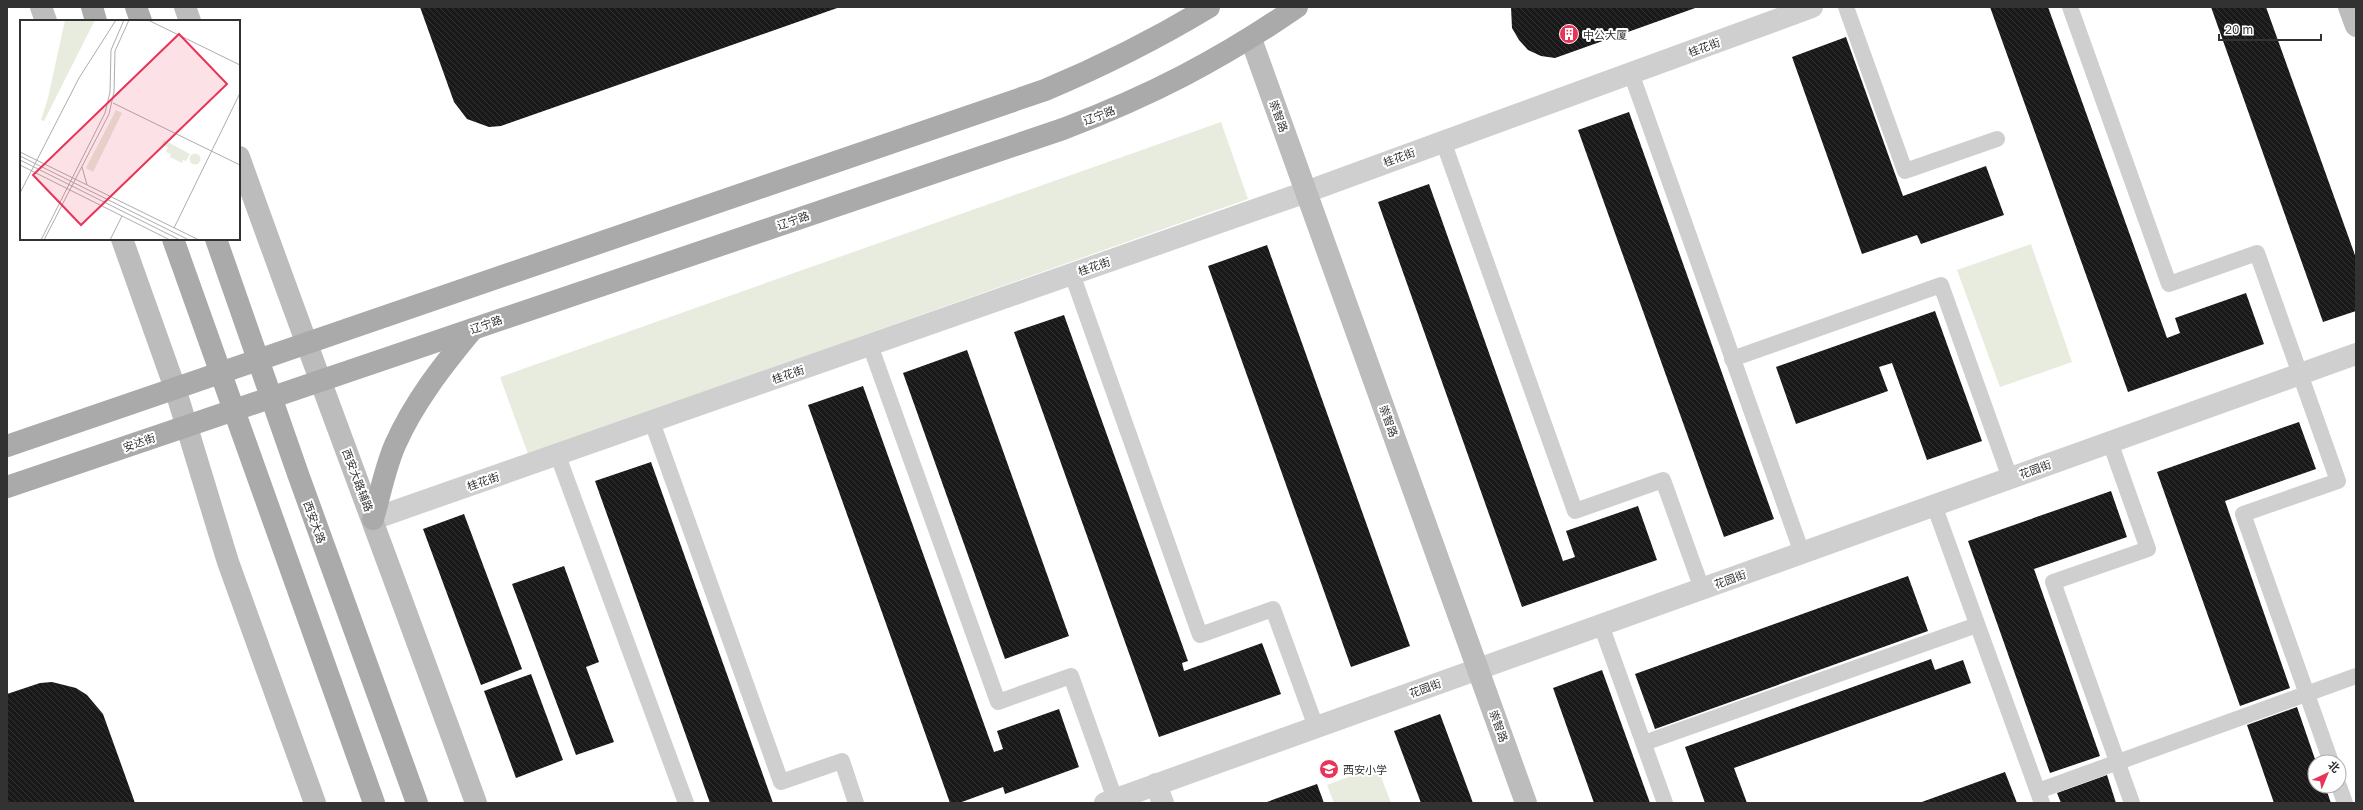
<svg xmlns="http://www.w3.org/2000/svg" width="2363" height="810" font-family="'Golos Text','Noto Sans SC',sans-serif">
	<defs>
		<pattern id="building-back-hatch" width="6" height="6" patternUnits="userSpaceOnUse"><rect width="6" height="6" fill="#191919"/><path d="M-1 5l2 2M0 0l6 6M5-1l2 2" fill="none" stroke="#323232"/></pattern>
	</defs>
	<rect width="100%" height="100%" fill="#fff"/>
	<g fill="#e7ecde">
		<path d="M1221,122L1248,199L528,454L500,377Z"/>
		<path d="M2031,244L2072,362L2000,387L1957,270Z"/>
		<path d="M1377,766L1391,803H1334L1327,785Z"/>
	</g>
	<g fill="url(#building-back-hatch)">
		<path d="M420,7H840L501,126L489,127L467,119L454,102Z"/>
		<path d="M1511,7H1698L1555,58L1541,56L1528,50L1519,40L1512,28Z"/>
		<path d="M1990,7H2048L2167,338L2180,333L2175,318L2246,293L2264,344L2128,392Z"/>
		<path d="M2211,7H2266L2356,258V311L2323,322Z"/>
		<path d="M1846,37L1903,196L1986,166L2004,215L1921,244L1917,235L1862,254L1792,57Z"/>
		<path d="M1629,112L1774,519L1724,537L1578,130Z"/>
		<path d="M1429,184L1563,561L1575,557L1566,531L1638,506L1657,560L1522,607L1378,202Z"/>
		<path d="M1267,245L1410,646L1351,667L1208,266Z"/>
		<path d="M1935,311L1982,441L1927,460L1892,363L1879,367L1888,391L1796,424L1776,367Z"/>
		<path d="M1064,315L1188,661L1182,663L1184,671L1262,643L1281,694L1159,737L1014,332Z"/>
		<path d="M967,350L1069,636L1005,659L903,373Z"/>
		<path d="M863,386L994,752L1003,749L997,731L1059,709L1079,767L1005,794L1003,787L959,803H950L808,405Z"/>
		<path d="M2299,422L2316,469L2225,501L2290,688L2240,706L2157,472Z"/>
		<path d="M651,462L773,803H710L595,481Z"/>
		<path d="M2111,491L2127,537L2034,569L2100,756L2050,773L1968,541Z"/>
		<path d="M464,514L522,669L481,685L423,529Z"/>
		<path d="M564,566L599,662L586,667L614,742L576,755L512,584Z"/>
		<path d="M1908,576L1928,631L1655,729L1635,674Z"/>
		<path d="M1931,659L1935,670L1963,660L1971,683L1734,768L1747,803H1705L1685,747Z"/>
		<path d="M1602,670L1650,803H1594L1553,688Z"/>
		<path d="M531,674L563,760L516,778L484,691Z"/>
		<path d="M52,682L76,688L87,695L103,714L135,803H7V694L40,683Z"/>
		<path d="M2297,707L2316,762L2315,786H2325L2331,803H2274L2247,725Z"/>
		<path d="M1440,714L1473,803H1421L1394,731Z"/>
		<path d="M2005,772L2017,803H1919Z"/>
		<path d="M2107,775L2116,803H2061L2057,793Z"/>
		<path d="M1317,784L1324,803H1264Z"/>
	</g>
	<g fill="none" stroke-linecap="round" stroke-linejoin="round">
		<g stroke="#cfcfcf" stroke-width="16">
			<path d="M1846,7L1905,171L1997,139"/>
			<path d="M2070,7L2169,284L2257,253L2338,481L2243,514L2331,762"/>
			<path d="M1631,73L1802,553"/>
			<path d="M1443,141L1575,511L1663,480L1702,589"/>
			<path d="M1072,274L1200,635L1273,609L1316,727"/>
			<path d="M870,345L998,702L1071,676L1115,799"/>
			<path d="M1732,359L1941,285L2010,478"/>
			<path d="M652,422L781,782L842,761L856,803"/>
			<path d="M2110,442L2148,549L2053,582L2132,803"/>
			<path d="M558,456L686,803"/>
			<path d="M1934,505L2042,803"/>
			<path d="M1601,625L1665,803"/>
			<path d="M1644,743L1977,625"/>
			<path d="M2339,786L2345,803"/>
			<path d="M2038,791L2356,676"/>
		</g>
		<g stroke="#cfcfcf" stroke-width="22">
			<path d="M373,519L1306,192L1812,7"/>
			<path d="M1156,784L1163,803"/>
			<path d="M1105,803L2356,354"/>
		</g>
		<g stroke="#bcbcbc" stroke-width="22">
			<path d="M41,7L46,21"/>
			<path d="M185,7L190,21"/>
			<path d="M2349,7L2356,26"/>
			<path d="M1251,39L1526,803"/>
			<path d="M239,157C316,373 398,587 476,803"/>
			<path d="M122,239L175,388L228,562L315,803"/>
		</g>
		<g stroke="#aaa" stroke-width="22">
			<path d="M92,7L96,21"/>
			<path d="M136,7L141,21"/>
			<path d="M173,239L374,803"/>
			<path d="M216,239L298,474L417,803"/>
			<path d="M7,446L1045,90C1102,66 1156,39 1209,7"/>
			<path d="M7,487L1063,129C1150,96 1220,60 1297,7"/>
			<path d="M373,519C380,495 385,468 395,445C414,402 443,365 473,329"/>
		</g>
	</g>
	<defs>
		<g id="building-disc" transform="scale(1)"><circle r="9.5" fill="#e93459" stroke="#fff"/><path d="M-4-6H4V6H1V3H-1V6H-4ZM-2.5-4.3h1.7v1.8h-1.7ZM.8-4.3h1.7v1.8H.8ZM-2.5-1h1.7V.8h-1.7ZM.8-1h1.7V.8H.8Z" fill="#fff"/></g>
		<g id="school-disc" transform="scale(1)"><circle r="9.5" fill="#e93459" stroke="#fff"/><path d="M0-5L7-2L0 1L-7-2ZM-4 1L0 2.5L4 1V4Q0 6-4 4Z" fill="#fff"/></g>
	</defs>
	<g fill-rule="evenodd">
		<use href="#building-disc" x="1569" y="34"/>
		<use href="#school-disc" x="1329" y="769"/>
	</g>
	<g text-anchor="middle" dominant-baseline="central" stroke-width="4" stroke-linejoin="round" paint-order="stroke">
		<g font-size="11" fill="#323232" stroke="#fff" text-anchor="start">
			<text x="1583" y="34">中公大厦</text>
			<text x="1343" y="769">西安小学</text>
		</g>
		<g font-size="11" fill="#323232" stroke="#fff">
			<text transform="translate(1704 47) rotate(-20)">桂花街</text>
			<text transform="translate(1099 115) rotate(-21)">辽宁路</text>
			<text transform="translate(1279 116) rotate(70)">崇智路</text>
			<text transform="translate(1399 157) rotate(-20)">桂花街</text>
			<text transform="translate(793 220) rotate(-19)">辽宁路</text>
			<text transform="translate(1094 266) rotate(-19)">桂花街</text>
			<text transform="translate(486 324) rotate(-19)">辽宁路</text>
			<text transform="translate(788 374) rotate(-19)">桂花街</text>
			<text transform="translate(1389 421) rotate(70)">崇智路</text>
			<text transform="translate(139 442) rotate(-19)">安达街</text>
			<text transform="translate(2035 469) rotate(-20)">花园街</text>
			<text transform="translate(358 480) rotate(69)">西安大路辅路</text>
			<text transform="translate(483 481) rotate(-19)">桂花街</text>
			<text transform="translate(315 522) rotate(70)">西安大路</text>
			<text transform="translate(1730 579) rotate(-20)">花园街</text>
			<text transform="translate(1425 688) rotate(-20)">花园街</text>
			<text transform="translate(1499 726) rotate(70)">崇智路</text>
		</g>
	</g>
	<g transform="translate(20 20)">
		<rect width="220" height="220" fill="#fff"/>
		<path d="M96,90L102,93L73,152L66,148ZM144,120L170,134L166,141L163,140L162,143L150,137L151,134L146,132L148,127L142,124ZM169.5 139a5.5 5.5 0 1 1 11 0a5.5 5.5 0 1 1-11 0Z" fill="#e7ecde"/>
		<path d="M45,0H75L24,101L21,100L28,78Z" fill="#e7ecde"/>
		<path fill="none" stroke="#adadad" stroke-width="1" d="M128,0L220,45M93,83L220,145M0,132L179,220M0,136L169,220M0,140L160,220M0,145L150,220M62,147L67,165M0,173L59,58L96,0M154,208L220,73M21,220L85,93L90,72L91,30L104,0M24,220L89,94L94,72L95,31L109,0M90,220L102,196"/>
		<path fill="#e93459" fill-opacity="0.15" stroke="#e93459" stroke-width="2" d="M159,14L207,64L61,205L13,155Z"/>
		<rect width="220" height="220" fill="none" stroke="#323232" stroke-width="2"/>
	</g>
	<rect width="2363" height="810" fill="none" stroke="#323232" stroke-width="16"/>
	<g transform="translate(2327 774) rotate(44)"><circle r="19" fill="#ffffff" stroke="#adadad"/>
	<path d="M0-3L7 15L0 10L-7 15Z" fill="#e93459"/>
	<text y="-6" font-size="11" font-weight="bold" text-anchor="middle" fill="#323232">北</text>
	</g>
	<path d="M2219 34v6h102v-6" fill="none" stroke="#323232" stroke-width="2"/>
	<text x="2225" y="34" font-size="12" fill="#323232" stroke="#ffffff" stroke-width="3" paint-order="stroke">20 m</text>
</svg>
